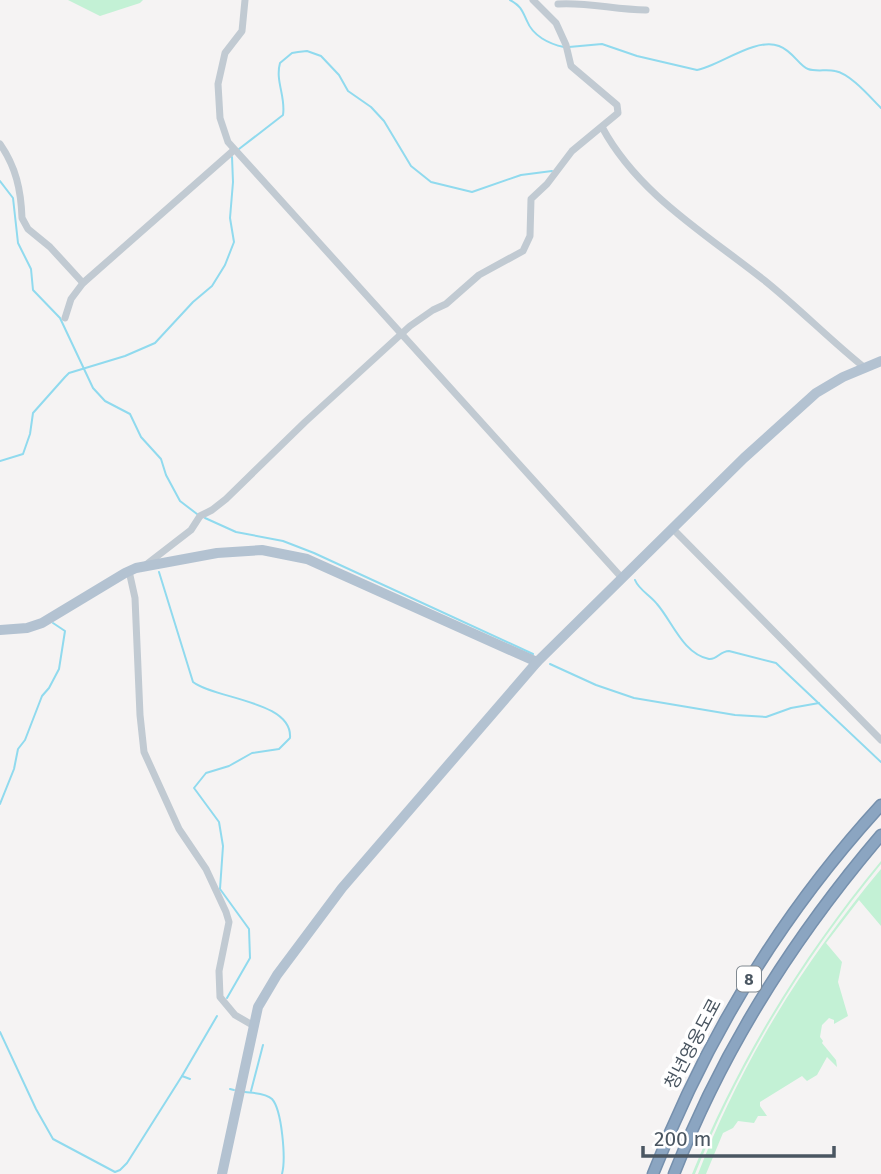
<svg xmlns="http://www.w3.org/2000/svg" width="881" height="1174" font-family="'Fira Sans','Noto Sans KR',sans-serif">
	<rect width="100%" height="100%" fill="#f5f3f3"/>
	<g fill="#c3f1d5">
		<path d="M68,0H143L140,3L100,16Z"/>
		<path d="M881,861V864C804,958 740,1061 695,1174H692C740,1058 801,958 881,861Z"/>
		<path d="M881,869V926L859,900L826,943L842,962L838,982L848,1016L834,1024V1020L829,1018L822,1025L820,1037L823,1041L822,1043L836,1060L837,1067L827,1057L817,1075L807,1081L802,1076L760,1102V1106L767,1116H758L754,1123L738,1121L733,1128L723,1133L706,1174H698C741,1061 806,959 881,869Z"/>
	</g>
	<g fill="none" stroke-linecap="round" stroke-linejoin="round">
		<g stroke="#90daee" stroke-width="2">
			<path d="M510,0C521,6 522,10 527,21C533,36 549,44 564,47"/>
			<path d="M569,47L602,44L637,56L697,70C719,66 755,37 779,46C793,51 799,66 808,69C816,72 827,69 835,71C851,74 870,97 881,108"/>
			<path d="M239,149L283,115C286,97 275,81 280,63L292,53L298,52L307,51L321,56L339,75L348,91L371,107L384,121L411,166L431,182L472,192L521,175L552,171"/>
			<path d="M0,181L13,198L18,243L31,269L33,290L60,318L93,388L105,401L130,414L141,437L161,459L166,475L180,501L197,514"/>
			<path d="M0,461L23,454L30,434L33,413L65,377L69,373L125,356L155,343L193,302L212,286L225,265L234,242L230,218L233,182L232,157"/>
			<path d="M205,518L236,532L283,541L314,553L533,654"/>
			<path d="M159,572L193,682C215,699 293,701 290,738L279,749L252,753L229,766L206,773L194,788L219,822L223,846L220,889L249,929L250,958L227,998"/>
			<path d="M635,580C639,590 650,595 657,604C672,621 683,654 709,659C717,660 720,651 729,651L776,663L881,762"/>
			<path d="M550,664L596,685L634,698L735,715L766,717L791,708L819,703"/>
			<path d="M0,804L14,769L18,749L25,740L42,696L49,688L59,669L65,631L53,623"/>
			<path d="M0,1032L36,1109L53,1139L115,1172L120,1170L127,1163L182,1076L190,1079"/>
			<path d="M182,1076L217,1016"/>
			<path d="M230,1089L234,1090"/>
			<path d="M251,1091L263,1045"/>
			<path d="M245,1092C253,1093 266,1093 272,1099C282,1110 286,1159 282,1174"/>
		</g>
		<g stroke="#7690ad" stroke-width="13">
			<g id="highway">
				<path d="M653,1174C706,1038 782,913 881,805"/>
				<path d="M674,1174C723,1048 794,937 881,835"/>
			</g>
		</g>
		<g stroke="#c1cad2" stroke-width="7">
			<path d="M245,0L242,31L225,53L218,84L220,118L228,142L622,578"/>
			<path d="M558,4C588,2 616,10 646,10"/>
			<path d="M602,127C638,194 706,234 764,280C799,308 830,340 865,368"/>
			<path d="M0,144C16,167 21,190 22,218L28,229L50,247L83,283"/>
			<path d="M65,318L71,299L83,283L234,150"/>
			<path d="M673,529L881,740"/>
			<path d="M147,564L191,530L200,516L212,510L226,499L305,422L410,326L433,310L446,304L479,275L523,251L530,236L531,199L547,184L572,151L618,113L617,105L571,66L566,45L556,23L533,0"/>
			<path d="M129,571L135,598L140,715L144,752L179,829L206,869L226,912L229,922L219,971L220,997L235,1015L254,1026"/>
		</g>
		<g stroke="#b3c2d1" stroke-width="10">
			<path d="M0,630L27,628L42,623L125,573L136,568L217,553L262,550L307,559L537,662"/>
			<path d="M222,1174L258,1007L277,975L342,888L537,662L744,458L816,393L843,377L881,361"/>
		</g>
		<use href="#highway" stroke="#8ba5c1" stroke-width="10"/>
	</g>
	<g text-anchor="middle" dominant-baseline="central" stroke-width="7" stroke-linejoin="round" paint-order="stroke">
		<rect fill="#fff" stroke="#808990" stroke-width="2" x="737" y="966.5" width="24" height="25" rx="5"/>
		<g font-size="16" font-weight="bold" fill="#4a5661">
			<text x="749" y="979">8</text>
		</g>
		<g font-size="18" fill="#4a5661" stroke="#fff">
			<text transform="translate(693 1044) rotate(-62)">청년영웅도로</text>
		</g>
	</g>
	<path d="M643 1146v10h191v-10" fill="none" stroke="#4a5661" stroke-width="3.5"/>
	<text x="654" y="1146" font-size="21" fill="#4a5661" stroke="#ffffff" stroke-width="5" paint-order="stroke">200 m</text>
</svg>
